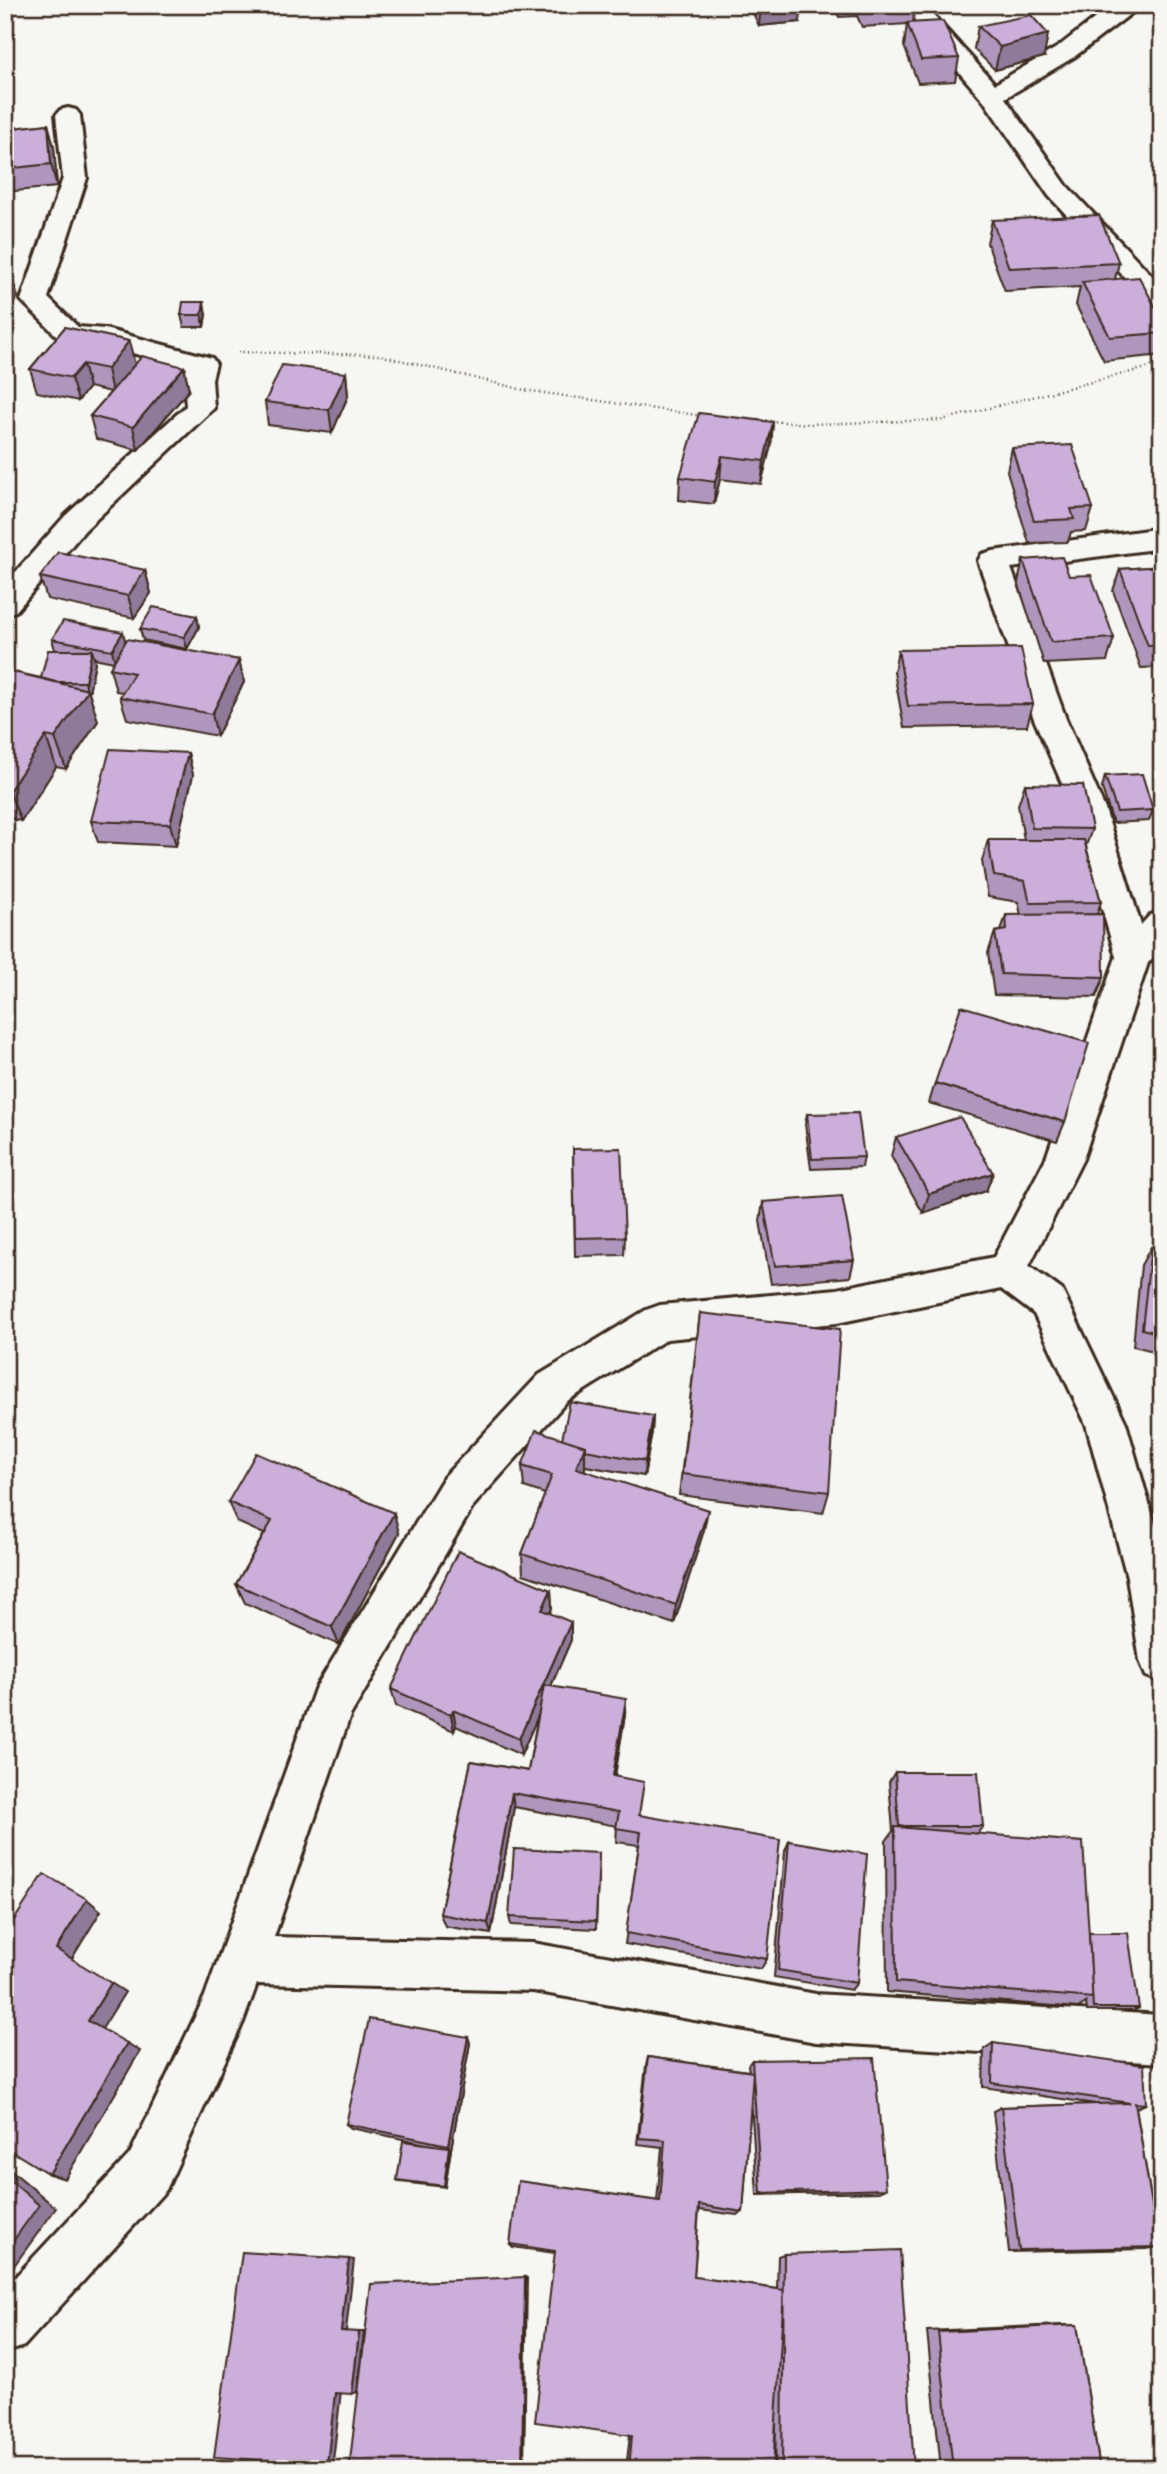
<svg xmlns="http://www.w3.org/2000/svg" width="1167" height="2474" font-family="'Patrick Hand',sans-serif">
	<rect width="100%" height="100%" fill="#f6f6f2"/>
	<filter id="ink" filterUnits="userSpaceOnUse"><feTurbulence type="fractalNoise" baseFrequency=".0143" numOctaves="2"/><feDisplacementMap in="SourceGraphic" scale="14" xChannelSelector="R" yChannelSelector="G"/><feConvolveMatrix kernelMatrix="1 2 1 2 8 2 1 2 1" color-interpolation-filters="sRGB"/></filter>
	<g filter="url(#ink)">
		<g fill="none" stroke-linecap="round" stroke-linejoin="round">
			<g stroke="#3b2a1e" stroke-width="6">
				<g id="street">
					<path d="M901,5H924L995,84L1058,47L1112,5H1142L1074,57L1005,98L1067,186L1162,286V310L1153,308L1049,196L984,101Z"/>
					<path d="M68,108L76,110L80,115L87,178L48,298L78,327L105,329L212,358L216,364L212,379L214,408L85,530L16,611L5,614V584L65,516L186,406L184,379L187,368L103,345L61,340L21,300L63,178L56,115L60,110Z"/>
					<path d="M1162,528V548L1011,568L1066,719L1105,809L1141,925L1150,915L1162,911V948L1148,963L1083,1159L1029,1266L1062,1290L1126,1423L1162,1549V1682L1146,1676L1140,1661L1127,1577L1086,1424L1034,1314L1001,1289L837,1323L667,1339L567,1401L474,1505L350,1716L274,1937L533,1943L816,1994L1162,2015V2063L816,2042L533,1991L257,1984L243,2022L166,2190L24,2346L5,2353V2288L130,2154L205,1996L315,1689L444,1477L539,1375L646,1310L660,1305L837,1289L994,1257L1046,1158L1116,957L1073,809L1034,719L978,561L982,554L993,551Z"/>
				</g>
			</g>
			<g stroke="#3b2a1e" stroke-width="2.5" stroke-dasharray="1 3.5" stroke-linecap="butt">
				<path d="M238,352L379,355L524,390L703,416"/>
				<path d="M757,420L810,424L942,420L1162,364"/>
			</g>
			<use href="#street" fill="#f6f6f2" fill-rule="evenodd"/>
		</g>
		<g fill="#af96bc" stroke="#3b2a1e" stroke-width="2">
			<path d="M752,5H798L800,22L759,26L752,11Z"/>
			<path d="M833,5H915L913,23L959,58L955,81L918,83L904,46L907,24L862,27L857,16L839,17Z"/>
			<path d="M978,26L1044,57L995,70L974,49Z"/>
			<path d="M48,124L54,147L57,187L5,192V129Z"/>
			<path d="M992,220L1119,263L1115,279L1162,319V355L1104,361L1076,305L1080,287L1005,291L987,243Z"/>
			<path d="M206,314L204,327H184L181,315Z"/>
			<path d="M65,327L135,364L184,367L189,390L138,450L96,439L90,416L111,392L89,387L78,401L37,392L30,369Z"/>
			<path d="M346,373L348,396L332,433L268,425L265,402Z"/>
			<path d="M773,422L771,445L761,484L720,479L714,504L679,500L680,477Z"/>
			<path d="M1012,448L1093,508L1086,531L1071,532L1068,542L1029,543L1007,471Z"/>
			<path d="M1023,560L1069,576L1114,638L1107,661L1044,664L1018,582Z"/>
			<path d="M1162,566V667L1141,668L1113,591L1120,569Z"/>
			<path d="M145,570L151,593L134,618L47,599L40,577Z"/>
			<path d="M197,616L199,627L187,649L143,640L140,629Z"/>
			<path d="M52,639L125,642L239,660L244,682L217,736L127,719L120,697L123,692L116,691L110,668L114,662L94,658L95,662L89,692L98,721L66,769L56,767L21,821L5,817V670L41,678L55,650Z"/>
			<path d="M898,650L1033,704L1027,726L904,728L894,672Z"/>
			<path d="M188,753L193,775L176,846L98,842L91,821Z"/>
			<path d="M1105,776L1153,810L1149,821L1113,823L1102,788Z"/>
			<path d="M1025,784L1092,829L1086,846L1101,902L1097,914L1104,977L1096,997L994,995L988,953L995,932L1001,931L1006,915H1021L1018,902L988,897L982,861L988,840H1024L1018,805Z"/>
			<path d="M935,1083L1065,1122L1057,1141L929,1103Z"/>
			<path d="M807,1114L864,1157L862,1167L811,1169L805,1124Z"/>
			<path d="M896,1137L993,1173L986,1191L923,1213L891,1156Z"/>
			<path d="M573,1149L625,1237L624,1255L575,1256Z"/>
			<path d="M763,1202L854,1260L850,1277L771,1284L760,1221Z"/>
			<path d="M1151,1247L1162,1250V1353L1133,1346L1141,1265Z"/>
			<path d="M700,1313L829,1492L823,1513L679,1495Z"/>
			<path d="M653,1416L652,1432L644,1476L585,1466L584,1470L704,1530L674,1624L523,1574L522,1554L545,1494L524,1487L522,1466L562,1439Z"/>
			<path d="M228,1502L399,1533L339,1645L245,1603L236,1584L264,1534L237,1522Z"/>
			<path d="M551,1590L552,1608L550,1613L571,1640L551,1686L625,1715L615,1777L640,1815L767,1959L761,1969L625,1944L639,1845L616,1842L617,1826L514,1807L491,1934L445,1926L440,1914L471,1761L528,1771L538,1715L521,1755L456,1726L454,1731L396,1706L391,1689Z"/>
			<path d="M895,1772L983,1826L977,1834L1089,1933L1139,2008L1133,2011H1087L1086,2003L1078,2008L887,1992L886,1841L893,1831L889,1782Z"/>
			<path d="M789,1841L857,1983L851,1990L774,1977L785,1851Z"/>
			<path d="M599,1853L596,1929L511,1925L509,1917Z"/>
			<path d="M468,2037L470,2043L451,2149L445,2187L400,2182L397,2180L431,2145L351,2128L346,2124Z"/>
			<path d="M993,2043L1146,2104L1136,2108L1159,2247L1146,2249L1009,2252L993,2111L1001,2107L1095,2104L983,2087L984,2049Z"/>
			<path d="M648,2057L749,2071L748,2065L752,2060L886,2189L879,2192L757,2195L751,2100L743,2212L737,2215L699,2210L694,2277L777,2289L778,2256L784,2254L914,2469H775L776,2423L773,2469H626L630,2435L555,2253L513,2247L510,2244L657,2201L662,2147L637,2144L646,2066Z"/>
			<path d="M1061,2325H1077L1100,2469H941L927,2331Z"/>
		</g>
		<g fill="#8f7a99" stroke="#3b2a1e" stroke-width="2">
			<path d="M801,10L800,22L759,26L760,14Z"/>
			<path d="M1048,34L1044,57L995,70L1000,47Z"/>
			<path d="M48,124L54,147L57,187L51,164Z"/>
			<path d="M11,274L18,297L5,314V282Z"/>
			<path d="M204,302L206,314L204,327L202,315Z"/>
			<path d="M129,341L135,364L112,392L107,369Z"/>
			<path d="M83,364L89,387L78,401L71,378Z"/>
			<path d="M184,367L189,390L138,450L133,427Z"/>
			<path d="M346,373L348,396L332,433L329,410Z"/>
			<path d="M773,422L771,445L761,484L764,461Z"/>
			<path d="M722,456L720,479L714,504L715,482Z"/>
			<path d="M145,570L151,593L134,618L128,596Z"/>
			<path d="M197,616L199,627L187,649L184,637Z"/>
			<path d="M123,632L126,644L115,662L112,650Z"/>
			<path d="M92,650L95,662L89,692L98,721L66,769L55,738L87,691L85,682Z"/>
			<path d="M239,660L244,682L217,736L212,714Z"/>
			<path d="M46,736L56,767L21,821L9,791Z"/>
			<path d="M188,753L193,775L176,846L170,824Z"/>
			<path d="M993,1173L986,1191L923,1213L929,1194Z"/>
			<path d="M653,1416L652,1432L644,1476L645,1461Z"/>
			<path d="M585,1446V1468L577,1489L576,1468Z"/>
			<path d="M708,1510L704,1530L674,1624L676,1605Z"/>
			<path d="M394,1513L399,1533L339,1645L332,1627Z"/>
			<path d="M551,1590L552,1608L543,1629L542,1610Z"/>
			<path d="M571,1622V1640L521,1755L519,1739Z"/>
			<path d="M626,1699L625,1715L612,1791L613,1776Z"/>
			<path d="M453,1710L456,1726L454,1731L451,1715Z"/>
			<path d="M512,1793L514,1807L491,1934L488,1923Z"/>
			<path d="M87,1899L101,1911L71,1960L56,1949Z"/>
			<path d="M111,1983L125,1992L102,2029L88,2021Z"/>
			<path d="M468,2037L470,2043L451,2149L445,2187L444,2186L449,2147L448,2145Z"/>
			<path d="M127,2043L140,2051L65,2179L49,2174Z"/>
			<path d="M5,2165L56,2208L5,2278Z"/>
			<path d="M349,2259L354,2260L346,2331H341Z"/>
			<path d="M525,2277L527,2278L524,2469H522Z"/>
			<path d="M359,2332H364L357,2392L352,2394Z"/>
			<path d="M341,2391L333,2461L327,2464L335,2393Z"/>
		</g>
		<g fill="#ccaedb" stroke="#3b2a1e" stroke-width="2">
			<path d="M756,5H798L801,10L760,14Z"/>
			<path d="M1031,15L1048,34L1000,47L978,26Z"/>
			<path d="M943,21L959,58L921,60L907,23Z"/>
			<path d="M48,124L51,164L5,169V129Z"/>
			<path d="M1099,215L1119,263L1009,268L992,220Z"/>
			<path d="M5,273L11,274L5,282Z"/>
			<path d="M1139,277L1162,319V333L1110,337L1082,282Z"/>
			<path d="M183,302H204L202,315H181Z"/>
			<path d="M65,327L129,341L107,369L83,364L71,378L30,369Z"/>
			<path d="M142,356L184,367L133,427L90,416Z"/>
			<path d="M282,365L346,373L329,410L265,402Z"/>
			<path d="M699,413L773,422L764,461L722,456L715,482L680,477Z"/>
			<path d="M1072,445L1093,508L1071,509L1074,519L1034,521L1012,448Z"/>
			<path d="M58,552L145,570L128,596L40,577Z"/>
			<path d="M1062,557L1069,576L1091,575L1114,638L1051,642L1023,560Z"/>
			<path d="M1162,566V645L1148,646L1120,569Z"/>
			<path d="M153,607L197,616L184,637L140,629Z"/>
			<path d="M63,621L123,632L112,650L52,639Z"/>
			<path d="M127,639L239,660L212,714L120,697L134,673L110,668Z"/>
			<path d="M1021,648L1033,704L908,706L898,650Z"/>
			<path d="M48,650H92L85,682H55L41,678Z"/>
			<path d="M5,670L88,690L55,738L46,736L9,791L5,790Z"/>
			<path d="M110,749L188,753L170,824L91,821Z"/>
			<path d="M1142,774L1153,810L1117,812L1105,776Z"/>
			<path d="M1025,784L1083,785L1092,829L1032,828Z"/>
			<path d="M988,840H1084L1101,902L1030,903L1025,881L994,876Z"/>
			<path d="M1103,914L1104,977L1001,974L995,932L1007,930L1006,915Z"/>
			<path d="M961,1006L1089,1043L1065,1122L935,1083Z"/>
			<path d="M858,1113L864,1157L812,1159L807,1114Z"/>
			<path d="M960,1117L993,1173L929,1194L896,1137Z"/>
			<path d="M621,1148L625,1237L575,1238L573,1149Z"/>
			<path d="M842,1196L854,1260L775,1266L763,1202Z"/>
			<path d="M1151,1247L1162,1250V1334L1142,1329Z"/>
			<path d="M700,1313L840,1329L829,1492L682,1474Z"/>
			<path d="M570,1402L653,1416L645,1461L585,1450V1446L562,1439Z"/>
			<path d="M536,1430L585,1446L576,1468L708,1510L676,1605L522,1554L552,1475L522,1466Z"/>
			<path d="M256,1453L394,1513L332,1627L236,1584L272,1521L228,1502Z"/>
			<path d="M458,1551L551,1590L542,1610L571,1622L519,1739L453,1710L451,1715L391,1689Z"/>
			<path d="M544,1685L626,1699L613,1776L644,1782L639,1815L780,1840L767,1959L626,1933L641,1832L616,1828L619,1812L512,1793L488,1923L440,1914L471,1761L528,1771Z"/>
			<path d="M895,1772H978L983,1826H899Z"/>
			<path d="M895,1827L1083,1842L1093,1998L896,1982Z"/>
			<path d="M789,1841L867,1854L857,1983L778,1970Z"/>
			<path d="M514,1849L599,1853L596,1921L509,1917Z"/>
			<path d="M44,1874L87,1899L56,1949L111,1983L88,2021L127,2043L49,2174L5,2147V1934Z"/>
			<path d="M1089,1933H1128L1139,2008H1093Z"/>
			<path d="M369,2019L468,2037L448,2145L346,2124Z"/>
			<path d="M993,2043L1144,2065L1146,2104L1135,2103L1159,2247L1019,2250L1001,2107L1130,2103L992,2083Z"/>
			<path d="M648,2057L753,2072L743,2212L699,2205L694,2277L784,2290L773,2469H629L632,2435L535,2422L555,2251L510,2244L518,2181L660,2201L665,2140L639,2138Z"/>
			<path d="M874,2058L886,2189L761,2193L752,2060Z"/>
			<path d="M403,2141L449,2147L444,2186L397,2180Z"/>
			<path d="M5,2176L39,2205L5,2252Z"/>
			<path d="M900,2250L914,2469H782L784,2254Z"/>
			<path d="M242,2252L349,2259L341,2331L359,2332L352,2394L335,2393L327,2464L214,2457Z"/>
			<path d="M525,2277L522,2469H349L371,2284Z"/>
			<path d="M1077,2325L1100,2469H953L938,2332Z"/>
		</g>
	</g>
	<rect width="1167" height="2474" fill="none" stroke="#f6f6f2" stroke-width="28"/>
	<rect x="14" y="14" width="1139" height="2446" fill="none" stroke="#3b2a1e" stroke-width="2.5" filter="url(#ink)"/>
</svg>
